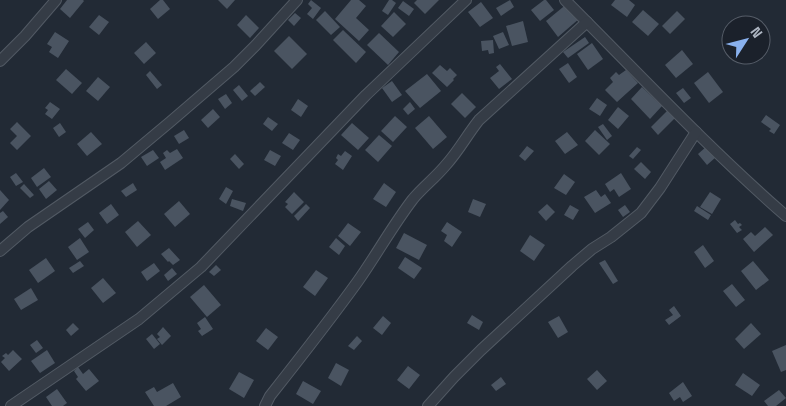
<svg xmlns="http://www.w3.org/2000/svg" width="786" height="406" font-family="'Space Grotesk',sans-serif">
	<rect width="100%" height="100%" fill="#222a35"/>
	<g fill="#4a5461">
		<path d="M67,0H83L84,1L70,18L60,9Z"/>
		<path d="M160,0H163L170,9L158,19L150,9Z"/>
		<path d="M218,0H235L227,9Z"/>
		<path d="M311,0L321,8L313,19L307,14L312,8L308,4Z"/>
		<path d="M351,0H359L366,6L356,18L369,30L359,41L335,19Z"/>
		<path d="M389,0H392L396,3L388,15L382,11Z"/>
		<path d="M417,0H439L425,14L414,3Z"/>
		<path d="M510,0L514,7L501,16L496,8Z"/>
		<path d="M544,0H546L554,10L540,21L531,10Z"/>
		<path d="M615,0H629L635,5L627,17L611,5Z"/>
		<path d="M403,1L414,9L409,16L398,8Z"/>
		<path d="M481,2L493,18L480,27L468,12Z"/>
		<path d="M568,3L580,18L558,37L546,21Z"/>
		<path d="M643,10L659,24L648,36L632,22Z"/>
		<path d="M325,11L340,27L331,35L316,20Z"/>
		<path d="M677,11L685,19L670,34L662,26Z"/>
		<path d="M394,12L406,24L393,37L381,26Z"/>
		<path d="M295,13L301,18L294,26L288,20Z"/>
		<path d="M99,15L109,22L99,35L89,27Z"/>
		<path d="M246,15L259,28L250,38L237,25Z"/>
		<path d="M523,21L528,42L512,46L506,26Z"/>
		<path d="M343,30L366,52L356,63L333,40Z"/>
		<path d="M55,32L69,41L58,58L49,52L52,47L47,44Z"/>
		<path d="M503,32L509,45L499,49L493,36Z"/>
		<path d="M379,33L399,52L388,65L367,45Z"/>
		<path d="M289,36L307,54L292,69L274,51Z"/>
		<path d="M585,37L589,43L568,58L563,52Z"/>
		<path d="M493,40L494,53L489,54L488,50L482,51L481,41Z"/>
		<path d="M146,42L156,53L144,64L134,53Z"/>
		<path d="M592,43L603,59L588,70L577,54Z"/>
		<path d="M682,50L693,64L676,78L665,65Z"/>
		<path d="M568,63L577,77L569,83L559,69Z"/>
		<path d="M500,64L512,79L499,89L490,78L499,71L496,67Z"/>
		<path d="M440,65L447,71L450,68L457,75L453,79L454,80L447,87L432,73Z"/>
		<path d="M66,69L82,83L72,94L56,80Z"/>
		<path d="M626,70L638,83L617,102L605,90L613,82L610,78L616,72L619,75Z"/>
		<path d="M150,71L162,85L157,89L146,75Z"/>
		<path d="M708,72L723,92L709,103L694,83Z"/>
		<path d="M427,74L441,91L420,108L405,91Z"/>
		<path d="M98,77L110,87L98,101L86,91Z"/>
		<path d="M392,81L402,95L392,102L382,88Z"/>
		<path d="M260,82L265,87L255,96L250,91Z"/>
		<path d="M239,85L248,96L242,101L233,90Z"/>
		<path d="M642,87L662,106L650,119L631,99Z"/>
		<path d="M683,88L691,98L684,103L676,93Z"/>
		<path d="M462,93L476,107L465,118L451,104Z"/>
		<path d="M226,94L232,103L225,109L218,99Z"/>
		<path d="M597,98L607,105L600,116L589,109Z"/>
		<path d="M298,99L308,106L301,117L291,110Z"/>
		<path d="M50,102L60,109L52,119L45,114L48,110L45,108Z"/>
		<path d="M410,102L415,109L408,115L403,109Z"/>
		<path d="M618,107L629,116L618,129L608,120Z"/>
		<path d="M213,109L220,117L208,128L201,120Z"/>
		<path d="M667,111L675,118L658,135L651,127Z"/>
		<path d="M766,115L780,125L774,134L769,131L771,129L761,122Z"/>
		<path d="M395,116L407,127L393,142L381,131Z"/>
		<path d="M429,116L447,137L433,149L415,128Z"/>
		<path d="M268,117L278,124L272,131L263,124Z"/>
		<path d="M17,122L31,136L17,150L10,143L17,136L10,129Z"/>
		<path d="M60,123L66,132L59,137L53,128Z"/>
		<path d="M352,123L369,138L358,150L341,135Z"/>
		<path d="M603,124L612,136L607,140L598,127Z"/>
		<path d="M184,130L189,138L179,144L174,136Z"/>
		<path d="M595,130L610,144L599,155L585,141Z"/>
		<path d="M91,132L102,144L87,156L77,144Z"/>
		<path d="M567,132L578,145L565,154L555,141Z"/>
		<path d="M289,133L300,140L293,150L282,143Z"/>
		<path d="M379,135L392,146L378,162L365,150Z"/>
		<path d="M527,146L534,151L525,161L519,156Z"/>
		<path d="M707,146L716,157L707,165L698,154Z"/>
		<path d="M637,147L641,150L633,159L629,156Z"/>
		<path d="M177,149L183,158L165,170L160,162L166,158L163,153L167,150L170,153Z"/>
		<path d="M153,150L159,158L147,166L141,157Z"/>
		<path d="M270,150L281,156L275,166L264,160Z"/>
		<path d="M345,151L352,156L343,170L335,164L338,160L336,158L338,154L341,156Z"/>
		<path d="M235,154L244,164L239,169L230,159Z"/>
		<path d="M641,162L651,172L645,179L634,169Z"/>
		<path d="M44,168L51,177L37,187L31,178Z"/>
		<path d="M16,173L23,182L16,186L10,177Z"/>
		<path d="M621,173L631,189L619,197L614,189L610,192L605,184Z"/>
		<path d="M564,174L575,182L566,195L554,188Z"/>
		<path d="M49,181L57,190L46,199L39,189Z"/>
		<path d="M133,183L137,190L126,197L121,191Z"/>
		<path d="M384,183L396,192L386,207L373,199Z"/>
		<path d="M24,184L34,195L30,198L20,188Z"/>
		<path d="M226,187L233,191L226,204L219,199Z"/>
		<path d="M0,190L9,200L0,210Z"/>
		<path d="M596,190L601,197L605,194L611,203L595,213L584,197Z"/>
		<path d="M294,192L304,202L292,214L285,207L288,204L285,202Z"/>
		<path d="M710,192L721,199L712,214L700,207Z"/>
		<path d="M232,199L246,203L243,211L230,206Z"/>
		<path d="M473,199L486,204L480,217L468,212Z"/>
		<path d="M179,201L190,214L175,227L164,214Z"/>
		<path d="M111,204L119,215L107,224L99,213Z"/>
		<path d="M306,204L310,208L298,221L294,216Z"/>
		<path d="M547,204L555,212L546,221L538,212Z"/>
		<path d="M570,205L579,210L573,220L564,215Z"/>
		<path d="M625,205L630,212L623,217L618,210Z"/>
		<path d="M697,206L711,215L708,220L694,211Z"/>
		<path d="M3,211L8,217L0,224V213Z"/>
		<path d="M735,220L738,224L740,223L742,225L739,227L742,230L737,233L730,224Z"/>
		<path d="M138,221L151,235L137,247L125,232Z"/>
		<path d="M88,222L94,230L85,238L78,229Z"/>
		<path d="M447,222L462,232L452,247L444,241L447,235L441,231Z"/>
		<path d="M348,223L361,232L350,246L338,236Z"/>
		<path d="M765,227L773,235L754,252L743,239L751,232L755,236Z"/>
		<path d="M404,233L427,245L419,260L396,248Z"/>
		<path d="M530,235L545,245L534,261L520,251Z"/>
		<path d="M80,238L89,252L77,260L68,247Z"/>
		<path d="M336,238L345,246L339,255L329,247Z"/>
		<path d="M703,245L714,261L705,268L694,252Z"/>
		<path d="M169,248L180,260L173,265L169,261L168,262L161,254Z"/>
		<path d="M405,257L422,268L414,279L398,268Z"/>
		<path d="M46,258L55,271L38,283L29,270Z"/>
		<path d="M605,260L618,281L613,284L599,263Z"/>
		<path d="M80,261L84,266L73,273L69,268Z"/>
		<path d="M753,261L769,280L756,290L741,271Z"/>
		<path d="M154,263L160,271L147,281L141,272Z"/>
		<path d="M216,265L221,270L214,276L209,272Z"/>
		<path d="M172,268L177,274L168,281L164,275Z"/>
		<path d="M316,270L328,278L315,296L303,287Z"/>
		<path d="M103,278L116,293L103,303L91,288Z"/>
		<path d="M732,284L745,300L736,307L723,291Z"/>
		<path d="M204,285L221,305L207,317L190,297Z"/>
		<path d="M31,288L38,300L21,310L14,299Z"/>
		<path d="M674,306L681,316L669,325L665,320L673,315L669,310Z"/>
		<path d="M472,315L483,322L479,330L467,323Z"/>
		<path d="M383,316L391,323L382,335L373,328Z"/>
		<path d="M559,316L568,332L558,338L548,322Z"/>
		<path d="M205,317L213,329L202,336L198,331L201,329L197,323Z"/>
		<path d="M73,323L79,329L71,336L66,330Z"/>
		<path d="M751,323L761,334L744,349L735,339Z"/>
		<path d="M163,327L171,336L162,345L157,339L160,337L157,334Z"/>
		<path d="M266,328L278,337L268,350L256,341Z"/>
		<path d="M152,334L160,344L154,349L146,339Z"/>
		<path d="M357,336L362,341L354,350L348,346Z"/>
		<path d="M37,340L43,348L36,353L30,345Z"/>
		<path d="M786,345V370L781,372L772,351Z"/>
		<path d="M13,350L22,359L9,371L1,362L5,358L2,356L6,353L8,355Z"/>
		<path d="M47,350L55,363L40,373L31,361Z"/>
		<path d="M336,363L349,370L341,386L328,378Z"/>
		<path d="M408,366L420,375L409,389L397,380Z"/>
		<path d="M78,367L83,374L89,369L99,381L86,391L76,379L78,377L74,371Z"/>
		<path d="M597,370L607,381L597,390L587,379Z"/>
		<path d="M239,372L254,380L244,398L229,389Z"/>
		<path d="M743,373L760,385L752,396L735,385Z"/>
		<path d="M501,377L506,384L496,391L491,385Z"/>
		<path d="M303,381L321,391L313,404L296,394Z"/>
		<path d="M683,382L692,396L683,402L680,397L674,401L669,393Z"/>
		<path d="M173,383L181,397L166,406H154L145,392L154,387L157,392Z"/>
		<path d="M57,389L67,403L63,406H52L46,397Z"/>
		<path d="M779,390L786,398L776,406H768L764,401Z"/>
	</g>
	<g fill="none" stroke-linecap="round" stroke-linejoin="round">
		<g stroke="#525a64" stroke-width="12">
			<g id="minor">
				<path d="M565,0C638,73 708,148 786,216"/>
				<path d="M0,61L25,36L56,0"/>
				<path d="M0,251L28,227L121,163L170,122L234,67L256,45L297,0"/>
				<path d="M11,406L139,319L201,267L366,95L466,0"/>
				<path d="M265,406L270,396C300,358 330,320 358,281C377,254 393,225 413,199C423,187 435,178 445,166C458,152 467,135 479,120L587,22"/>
				<path d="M428,406L454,377L481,350L572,266L592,249L611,237L641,213L660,188L696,132"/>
			</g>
		</g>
		<use href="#minor" stroke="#353c46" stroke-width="10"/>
	</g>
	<g transform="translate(746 40) rotate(54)"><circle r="24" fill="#1b212b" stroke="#565d68"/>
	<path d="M0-4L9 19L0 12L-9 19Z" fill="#89b1ee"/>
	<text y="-8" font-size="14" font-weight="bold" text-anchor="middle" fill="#afb7c3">N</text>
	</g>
</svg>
